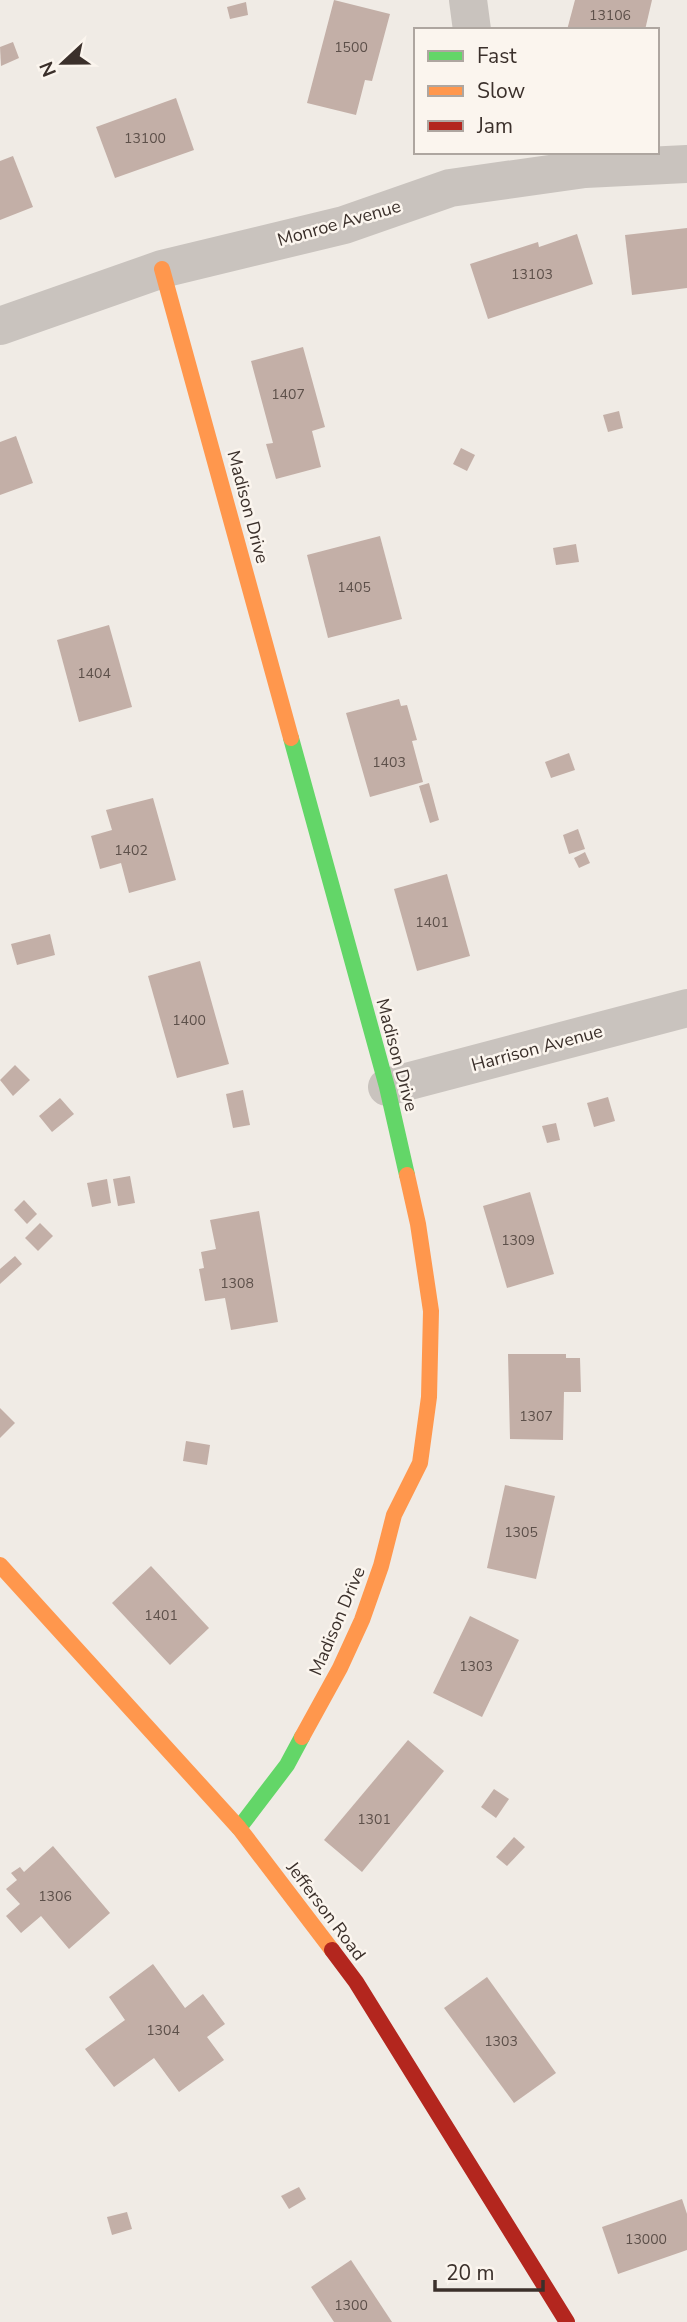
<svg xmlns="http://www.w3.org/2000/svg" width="687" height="2322" font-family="'Nunito Sans',sans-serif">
	<rect width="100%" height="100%" fill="#f0ebe5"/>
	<g fill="#c3afa7">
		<path d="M334,0L390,14L372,81L365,80L356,115L307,103Z"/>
		<path d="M575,0H652L645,30H567Z"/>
		<path d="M246,2L248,15L230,19L227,7Z"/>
		<path d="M13,42L19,58L1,66L0,47Z"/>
		<path d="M176,98L194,150L115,178L96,127Z"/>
		<path d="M13,156L33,207L0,220V161Z"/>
		<path d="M687,228V288L632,295L625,235Z"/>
		<path d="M577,234L593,284L488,319L470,264L538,242L539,247Z"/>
		<path d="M303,347L325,427L312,431L321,467L276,479L266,444L273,443L251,361Z"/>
		<path d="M619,411L623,428L608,432L603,415Z"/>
		<path d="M16,436L33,483L0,495V442Z"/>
		<path d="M461,448L475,455L467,471L453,464Z"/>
		<path d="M380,536L402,619L328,638L307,555Z"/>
		<path d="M576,544L579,562L556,565L553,548Z"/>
		<path d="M109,625L132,707L79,722L57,640Z"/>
		<path d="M399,699L401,706L407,705L417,740L412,741L423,782L370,797L346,713Z"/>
		<path d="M569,753L575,770L551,778L545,762Z"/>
		<path d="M429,783L439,820L430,823L419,786Z"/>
		<path d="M153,798L176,880L129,893L121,863L100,869L91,836L112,830L106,810Z"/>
		<path d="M578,829L585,849L569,854L563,835Z"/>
		<path d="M585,852L590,863L579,868L574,858Z"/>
		<path d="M447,874L470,956L417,971L394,889Z"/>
		<path d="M50,934L55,955L17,965L11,944Z"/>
		<path d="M200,961L229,1064L177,1078L148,976Z"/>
		<path d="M15,1065L30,1080L13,1096L0,1080Z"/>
		<path d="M243,1090L250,1125L233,1128L226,1094Z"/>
		<path d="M608,1097L615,1121L594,1127L587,1103Z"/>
		<path d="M60,1098L74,1114L52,1132L39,1116Z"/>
		<path d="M556,1123L560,1140L547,1143L542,1126Z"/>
		<path d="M130,1176L135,1203L118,1206L113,1179Z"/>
		<path d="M107,1179L111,1203L92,1207L87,1183Z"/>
		<path d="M530,1192L554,1274L507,1288L483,1206Z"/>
		<path d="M24,1200L37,1214L27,1224L14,1210Z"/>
		<path d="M259,1211L278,1322L231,1330L225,1298L205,1301L199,1269L204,1268L201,1252L216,1249L210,1220Z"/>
		<path d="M40,1223L53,1236L38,1251L25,1238Z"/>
		<path d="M15,1256L22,1264L0,1284V1269Z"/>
		<path d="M508,1354H566V1358H580L581,1392H564L563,1440L510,1439Z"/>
		<path d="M0,1408L15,1423L0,1438Z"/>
		<path d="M186,1441L210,1445L207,1465L183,1461Z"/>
		<path d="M505,1485L555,1496L536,1579L487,1568Z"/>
		<path d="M151,1566L209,1628L170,1665L112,1603Z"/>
		<path d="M470,1616L519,1640L482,1717L433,1693Z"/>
		<path d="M408,1740L444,1771L362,1872L324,1840Z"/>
		<path d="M494,1789L509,1799L496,1818L481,1807Z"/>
		<path d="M514,1837L525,1847L507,1866L496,1857Z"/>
		<path d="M53,1846L110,1913L69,1949L41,1916L21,1933L6,1916L20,1904L6,1889L17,1880L11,1873L20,1867L24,1872Z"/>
		<path d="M153,1964L185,2008L203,1994L225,2024L207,2037L224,2060L179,2092L154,2058L114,2087L85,2049L125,2020L109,1997Z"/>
		<path d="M487,1977L556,2073L514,2103L444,2008Z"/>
		<path d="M299,2187L306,2199L289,2209L281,2196Z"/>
		<path d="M682,2199L687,2214V2250L618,2274L602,2227Z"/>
		<path d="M127,2212L132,2229L112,2235L107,2217Z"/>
		<path d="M351,2260L392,2322H334L311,2287Z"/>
	</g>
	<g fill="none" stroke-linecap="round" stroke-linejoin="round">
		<g stroke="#c9c3be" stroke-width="38">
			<path d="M468,0L472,30"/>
			<path d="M0,326L162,269L344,225L450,188L585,169L687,164"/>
			<path d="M387,1087L687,1008"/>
		</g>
		<g stroke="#63d668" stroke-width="16">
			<path d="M291,738L387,1087L407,1175"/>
			<path d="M239,1828L287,1765L302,1737"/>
		</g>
		<g stroke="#ff974d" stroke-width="16">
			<path d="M162,269L291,738"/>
			<path d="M0,1565L239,1828L332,1950"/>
			<path d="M302,1737L340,1668L362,1620L381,1566L394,1515L420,1463L429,1397L431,1311L418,1224L407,1175"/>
		</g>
		<path stroke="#b3261e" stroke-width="16" d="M332,1950L356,1982L567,2322"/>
	</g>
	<g text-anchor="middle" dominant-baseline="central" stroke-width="5" stroke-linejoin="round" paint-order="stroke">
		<g font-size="14" fill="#5d504a">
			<text x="610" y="15">13106</text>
			<text x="351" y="47">1500</text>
			<text x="145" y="138">13100</text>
			<text x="532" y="274">13103</text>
			<text x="288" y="394">1407</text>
			<text x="354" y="587">1405</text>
			<text x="94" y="673">1404</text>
			<text x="389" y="762">1403</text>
			<text x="131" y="850">1402</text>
			<text x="432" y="922">1401</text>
			<text x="189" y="1020">1400</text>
			<text x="518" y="1240">1309</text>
			<text x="237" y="1283">1308</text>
			<text x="536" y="1416">1307</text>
			<text x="521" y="1532">1305</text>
			<text x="161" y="1615">1401</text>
			<text x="476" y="1666">1303</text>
			<text x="374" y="1819">1301</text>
			<text x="55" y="1896">1306</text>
			<text x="163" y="2030">1304</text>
			<text x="501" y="2041">1303</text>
			<text x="646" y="2239">13000</text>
			<text x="351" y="2305">1300</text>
		</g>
		<g font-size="18" fill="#3b302b" stroke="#fbf5ee">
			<text transform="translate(339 223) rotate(-16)">Monroe Avenue</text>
			<text transform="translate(248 507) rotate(75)">Madison Drive</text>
			<text transform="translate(537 1048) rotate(-15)">Harrison Avenue</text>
			<text transform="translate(397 1055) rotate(75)">Madison Drive</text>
			<text transform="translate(337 1621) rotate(-67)">Madison Drive</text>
			<text transform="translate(326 1911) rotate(53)">Jefferson Road</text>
		</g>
	</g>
	<rect x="414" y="28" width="245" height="126" fill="#fbf5ee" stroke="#aea6a0" stroke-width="2"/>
	<rect x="428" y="51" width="35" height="10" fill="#63d668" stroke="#aea6a0" stroke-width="2"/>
	<text x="477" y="63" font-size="21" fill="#3b302b">Fast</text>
	<rect x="428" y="86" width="35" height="10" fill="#ff974d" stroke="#aea6a0" stroke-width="2"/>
	<text x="477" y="98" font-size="21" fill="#3b302b">Slow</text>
	<rect x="428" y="121" width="35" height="10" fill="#b3261e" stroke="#aea6a0" stroke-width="2"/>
	<text x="477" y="133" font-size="21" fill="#3b302b">Jam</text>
	<g transform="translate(63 63) rotate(248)" stroke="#fbf5ee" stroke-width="5" paint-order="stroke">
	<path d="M0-5L12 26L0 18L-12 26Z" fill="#3b302b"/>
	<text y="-10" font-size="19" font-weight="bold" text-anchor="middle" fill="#3b302b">N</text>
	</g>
	<path d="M435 2280v10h108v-10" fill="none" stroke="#3b302b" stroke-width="3.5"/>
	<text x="446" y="2280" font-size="21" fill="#3b302b" stroke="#fbf5ee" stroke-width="5" paint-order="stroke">20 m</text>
</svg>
